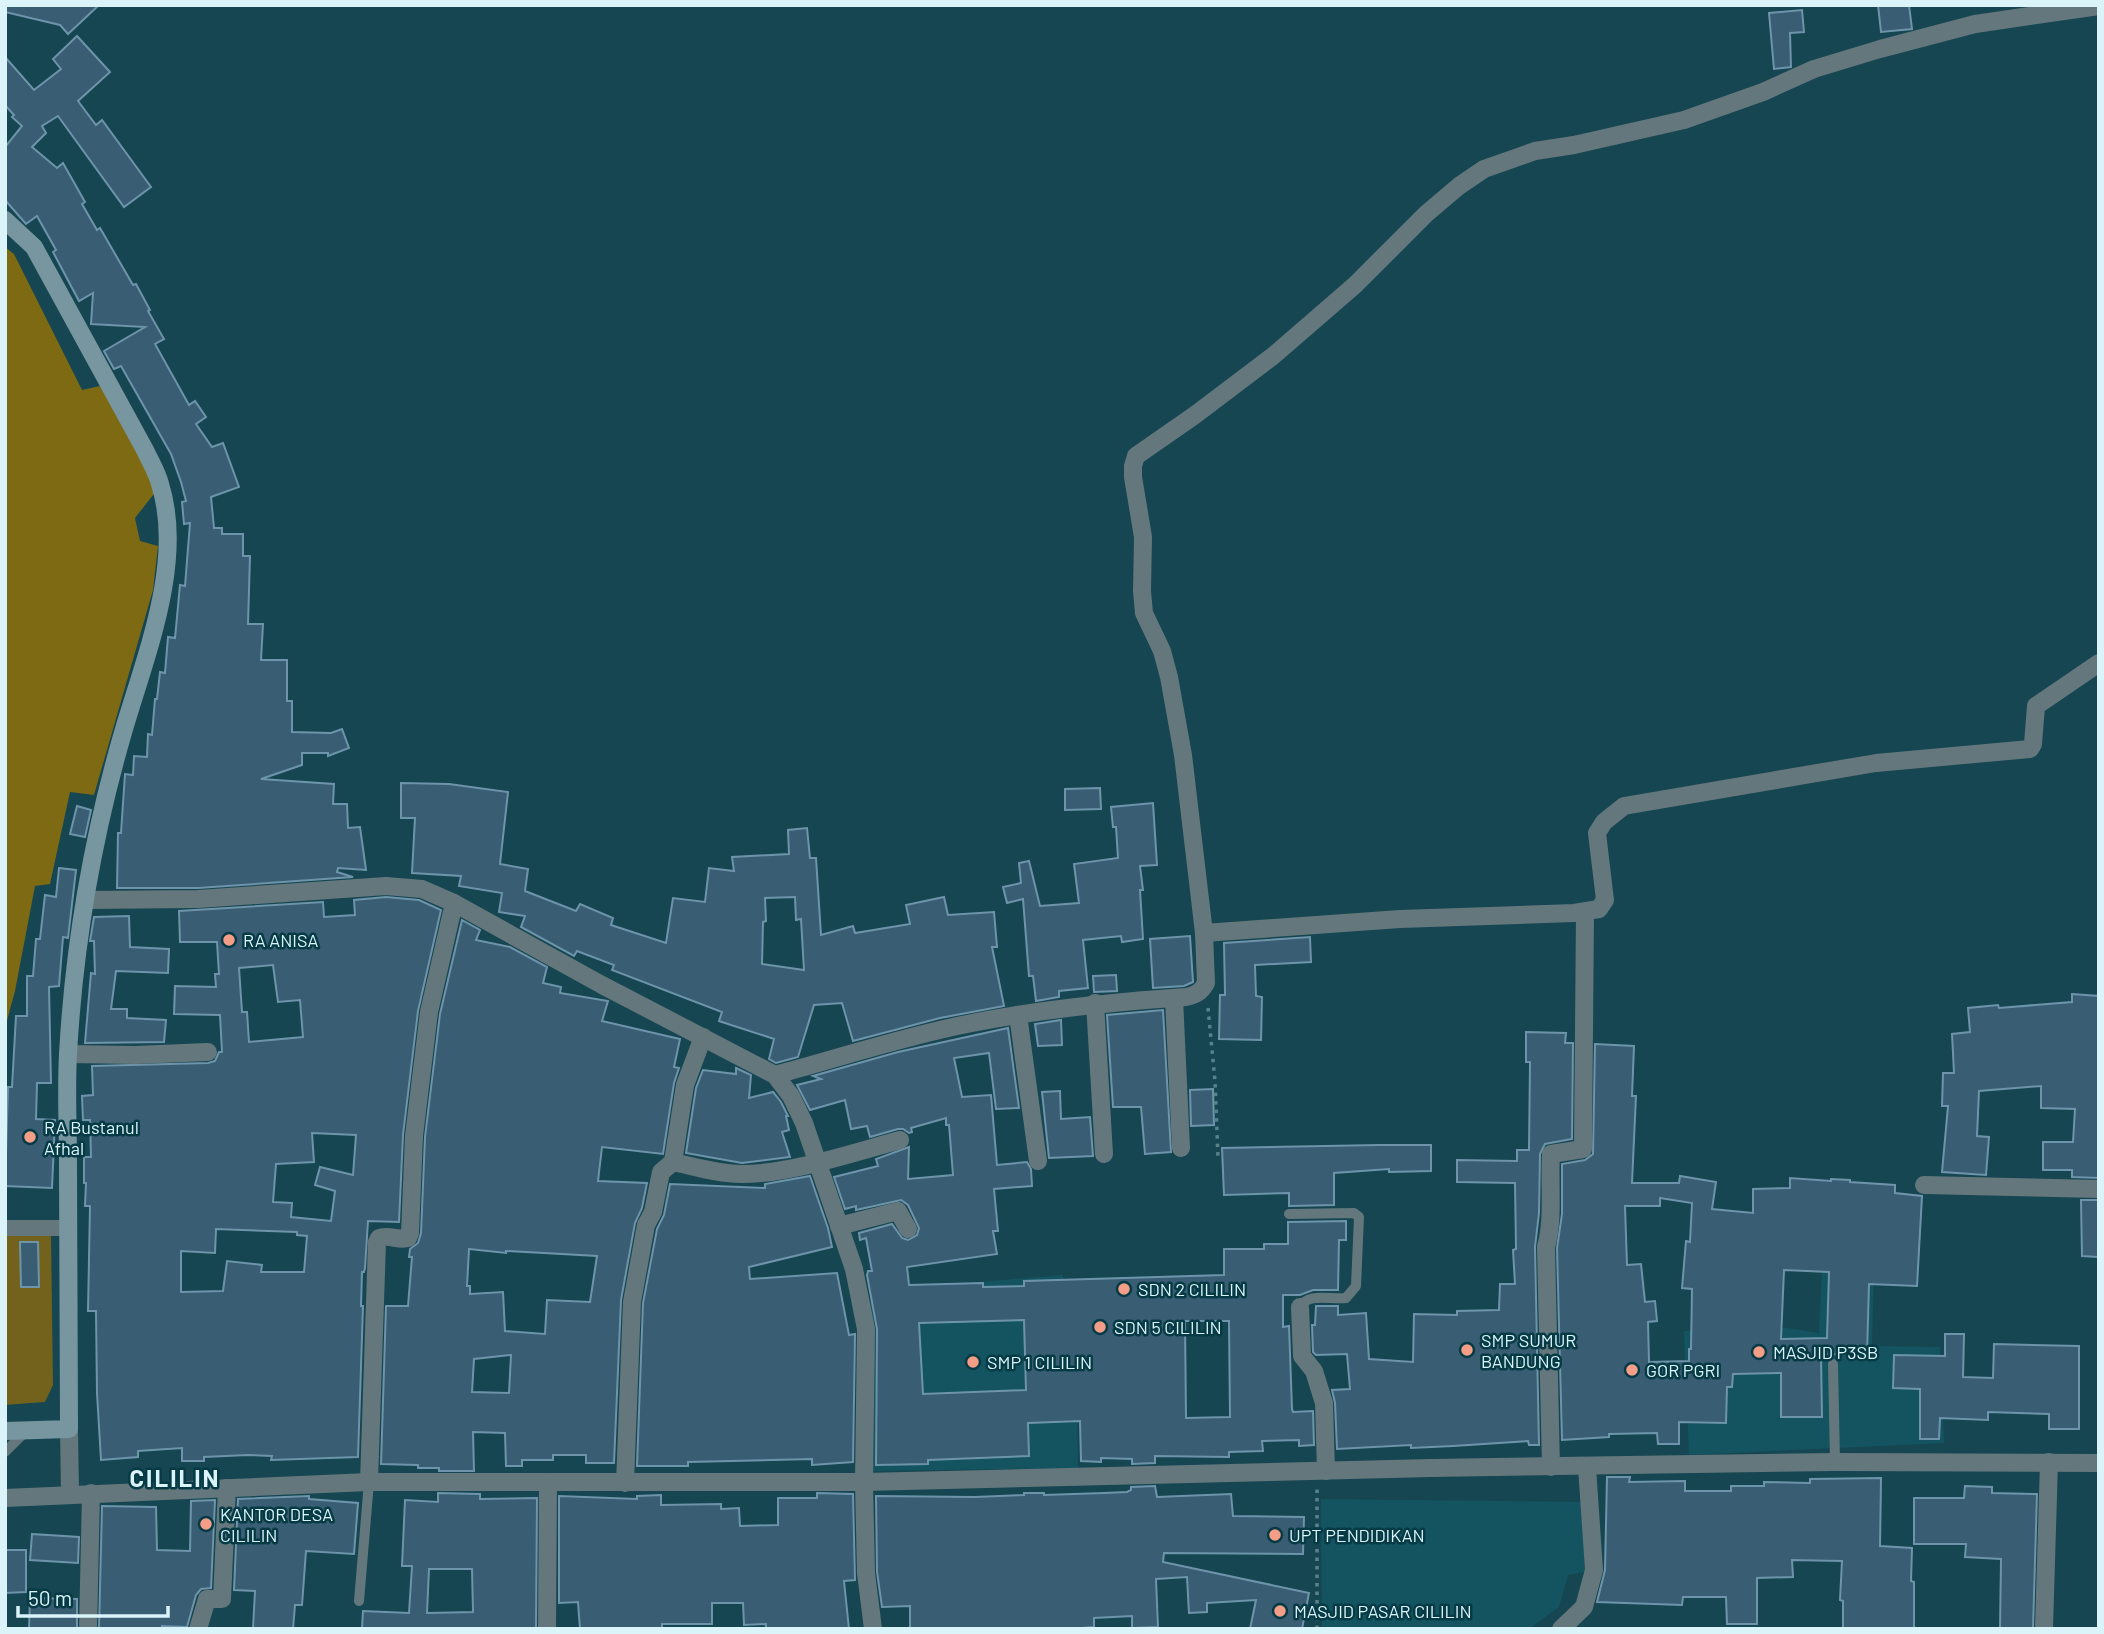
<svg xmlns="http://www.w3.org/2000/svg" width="2104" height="1634" font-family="Barlow,sans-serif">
	<rect width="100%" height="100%" fill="#154651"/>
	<g fill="#145460" fill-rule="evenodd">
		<path d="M1822,1269L1874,1272L1872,1346L1940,1347L1944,1443L1689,1455L1684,1331L1787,1328L1819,1333ZM1829,1274L1869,1276L1827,1354ZM1894,1355L1936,1356L1893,1388ZM1781,1381H1822V1417H1782ZM1920,1411H1939V1438H1920Z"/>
		<path d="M1063,1275L1065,1317L1077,1390L1078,1468L870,1471V1297L932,1286ZM1024,1281L1074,1421L940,1426L939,1393L1026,1390L1024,1320L930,1323L929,1289L1024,1286ZM918,1303L922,1381L886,1384ZM875,1433H904V1464L875,1465ZM1028,1434L1029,1456L1005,1457L1004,1435ZM939,1435H973V1459L940,1460ZM928,1437V1464H910Z"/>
		<path d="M1321,1499L1581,1502L1585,1572L1568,1575L1559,1607L1529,1629H1322Z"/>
	</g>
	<path fill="#72621b" d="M5,1235H51L53,1385L45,1402L5,1405Z"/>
	<path fill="#7d6a13" d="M5,247L14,254L82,390L100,386L143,457L157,490L135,518L140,541L158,546L153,590L94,795L70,792L50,884L35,886L15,991L5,1028Z"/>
	<g fill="#395d72" stroke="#6e94ab" stroke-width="2" fill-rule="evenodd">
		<path d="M5,5H99L68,34L60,25L5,12Z"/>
		<path d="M1878,5H1909L1912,29L1881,32Z"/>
		<path d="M1802,10L1804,32L1790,33L1791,67L1774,69L1769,13Z"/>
		<path d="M77,36L110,72L78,101L96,125L102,120L151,187L124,207L58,116L42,126L46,133L32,147L57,168L63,163L85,202L82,204L97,230L100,228L133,285L136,284L150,310L148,311L164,339L155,344L189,405L195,401L206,417L196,424L212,447L223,443L239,487L211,497L214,528H222V534H243V556H250L248,624H263L261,660H287V701H292V732L331,733L342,729L349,748L328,756V753H302V765L261,779L334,784L333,804H347L348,828L360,827L366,870L338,868L337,872L353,877L198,888H117L118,833H121L125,774L133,775L134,756L147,757L148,734L152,735L155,699H157L160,672L165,673L168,637L175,638L180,585L185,586L190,523L184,524L182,502L186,501L181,482L171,454L121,366L114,369L104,351L145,327L91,324L93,293L79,301L53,252L56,250L37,216L26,224L5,200V147L22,126L12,117L14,115L5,105V57L34,90L61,69L53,59Z"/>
		<path d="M401,783L449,784L508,792L500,864L528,869L525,891L576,911L580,904L613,918L611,925L666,943L673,898L705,902L709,868L734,871L732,857L789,854L788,830L807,828L810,858H816L821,935L853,926L855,933L910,924L906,905L944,897L948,915L994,912L997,947H992L1004,1006L940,1018L853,1041L842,1003L814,1005L798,1057L776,1063L769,1059L774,1039L719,1021L722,1012L612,970L614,965L577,951L574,956L521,927L525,916L499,912L502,893L459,886L461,876L412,873L415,818H401ZM795,897L796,920L801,919L804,970L762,964L763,922L766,921L765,898Z"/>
		<path d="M1100,788L1101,809L1065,810V789Z"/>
		<path d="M1153,803L1157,865L1140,866L1143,890H1140L1143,939L1122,942L1121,936L1083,940L1088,988L1059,991V997L1036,1001L1033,976H1029L1023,899L1007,903L1003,887L1021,883L1019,863L1029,861L1040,906L1079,903L1074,864L1118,858L1116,827H1113L1111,807Z"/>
		<path d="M77,806L91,810L85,837L70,834Z"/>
		<path d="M59,868L76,870L68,938L63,937L59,986L49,987L51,1083H37L36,1119L55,1120L52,1188L5,1186L8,1087H12L16,1016H27V976H33L36,939H40L45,895L56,897Z"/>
		<path d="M386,897L419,900L441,910L418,1011L403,1135L399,1222L368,1221L365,1268L364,1272H362L361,1306H363L358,1457L271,1460L272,1456L248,1455L204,1457V1461H182V1448L138,1451V1457L101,1460L97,1393L96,1311H88L90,1206H85L86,1183H84V1157H91L90,1120H83L82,1096L93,1095L92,1066L208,1063L215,1061L219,1052H222L220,1015L174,1014L175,986L216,987L215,974H219L217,942H180L179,911L323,902L324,917L355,915L354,900ZM273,965L278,1002L300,1000L303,1037L249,1042L247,1012H242L239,968ZM312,1133L356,1135L353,1175L320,1167L315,1185L335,1191L331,1221L291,1217L292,1203L273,1202L276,1164L314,1162ZM216,1229L297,1232V1235L307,1236L304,1272H261L262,1265L227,1261L223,1291L181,1292V1251L215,1253Z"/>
		<path d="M129,916L130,947L169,949L168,973L116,971L111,1009H127V1018L166,1020L164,1042L85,1043L91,973L95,974L94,941H90L94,917Z"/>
		<path d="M462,920L480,930L476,940L510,947L547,967L543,983L561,987L560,993L608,1001L602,1021L680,1039L674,1067L679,1068L674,1083L663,1154L602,1147L598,1181L647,1183L642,1208L635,1223L621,1300L614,1463H586V1455H553V1460H522V1466H506L505,1433L473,1432L474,1471H439V1468H418V1465L381,1464L386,1306H408L412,1257H409L410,1249L418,1243L421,1233L425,1137L440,1014ZM469,1249L506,1253V1251L597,1256L590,1302L547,1300L545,1334L505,1331L503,1292L470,1294V1286H467ZM511,1355L509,1393L472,1392L474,1359Z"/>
		<path d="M1190,936L1193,982L1184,986L1153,988L1150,939Z"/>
		<path d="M1310,937L1311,962L1255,965L1256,996L1262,997L1261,1040L1219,1039L1220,995H1225L1224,943Z"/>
		<path d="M1116,975L1117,991L1094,992L1093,976Z"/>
		<path d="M2072,994L2099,996V1178L2072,1177V1170H2043V1142H2073L2075,1109L2041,1108V1086L1979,1091L1977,1136L1989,1137L1986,1175L1942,1172L1948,1106H1942L1943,1073H1954L1952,1034L1970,1032L1968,1008L1998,1005L1999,1008L2072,1002Z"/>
		<path d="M1163,1010L1171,1152L1145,1154L1141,1107H1113L1107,1015Z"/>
		<path d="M1061,1020L1062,1045L1038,1046L1035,1024Z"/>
		<path d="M1008,1028L1019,1108L996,1109L989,1053L954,1058L962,1097L991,1095L997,1165L1027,1162L1031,1169L1032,1186L994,1189L998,1231H993L997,1254L907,1267L909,1285L983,1283V1287L1024,1286V1281L1224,1275V1249H1264V1244H1288V1222L1346,1221V1240H1339L1338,1290H1313L1300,1295H1283V1327L1289,1326L1292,1409L1293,1412L1313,1411L1314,1445L1299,1446V1440L1262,1441L1263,1451L1229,1452V1457L1155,1456V1463L1132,1464V1459L1101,1458V1462L1081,1461L1080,1421L1028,1423L1029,1456L928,1460V1464L876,1465L877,1329L867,1275L868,1271H872L866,1238L860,1240L859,1233L892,1224L902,1238L908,1240L917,1235L919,1228L908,1205L901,1200L856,1210V1206L845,1209L834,1177L878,1166L876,1159L909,1147L908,1179L953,1175L949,1125H946V1118L911,1128L912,1132L909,1133L903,1129H898L870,1137L867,1126L851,1129L845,1100L810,1110L797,1085L821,1079L813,1076L898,1052ZM1024,1320L1026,1390L923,1394L919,1323ZM1185,1321H1229L1230,1417L1186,1418Z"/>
		<path d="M1526,1032L1566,1033L1565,1043H1573L1572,1139L1545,1144L1540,1154L1539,1213L1535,1247L1539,1445H1529L1528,1441L1453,1446L1411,1448V1445L1337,1449L1335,1403L1332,1390L1350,1389L1347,1354L1316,1355L1313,1352L1312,1325H1315L1316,1306H1338V1315L1366,1313L1369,1359L1413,1362L1414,1314L1457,1315V1311L1499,1310L1500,1284H1515L1513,1250L1516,1249L1515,1183L1457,1182V1160L1517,1161V1150H1529L1530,1062H1526Z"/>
		<path d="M1595,1044L1634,1046L1632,1096H1636L1632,1183H1679L1680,1176L1716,1182L1712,1209L1753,1213V1189L1790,1188V1178L1831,1181V1179L1850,1180V1182L1895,1185V1193L1922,1196L1917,1286L1869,1284L1867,1355L1821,1354L1822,1417H1781V1373L1733,1374L1732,1387H1727L1726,1423L1679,1422V1444H1658L1657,1433L1609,1434V1437L1562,1440L1557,1248L1562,1214V1164L1585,1160L1593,1154ZM1660,1198L1692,1203L1690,1242L1686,1241L1682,1288L1692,1289L1691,1349H1689V1361L1649,1362L1648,1322L1657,1321L1655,1301L1645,1302L1641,1264L1627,1265L1625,1206H1660ZM1784,1270L1829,1272L1827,1338L1781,1339Z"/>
		<path d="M736,1068L751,1075L749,1098L773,1092L781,1102L788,1116H786L789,1130L782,1132L790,1157L742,1163L686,1153L696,1088L703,1070L736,1074Z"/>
		<path d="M1213,1089L1214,1125L1191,1126L1190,1090Z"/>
		<path d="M1060,1091L1061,1119L1090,1117L1093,1156L1049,1158L1042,1092Z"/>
		<path d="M1379,1145H1431V1171L1389,1172V1169L1334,1173V1205L1289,1206V1193L1224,1195L1222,1148Z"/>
		<path d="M810,1176L828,1228L832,1247L749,1267L750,1279L837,1273L849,1335L855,1334L853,1462L812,1465V1459L688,1462V1466H637L643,1303L657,1229L664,1215L670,1184L765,1188V1184Z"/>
		<path d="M2081,1200H2099L2098,1257L2082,1256Z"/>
		<path d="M20,1242H38L39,1287H21Z"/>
		<path d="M1945,1334H1964L1963,1377L1993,1378L1994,1344L2079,1346V1429H2049V1414L1988,1412V1420L1940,1418L1939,1439H1920V1389L1893,1388L1894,1355L1945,1356Z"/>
		<path d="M1607,1477H1630L1629,1482L1685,1481V1491H1731V1486H1764V1482L1810,1483V1479L1881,1478L1880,1546L1912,1548L1911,1581L1914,1582V1629H1843V1601L1840,1600L1842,1561L1792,1560L1793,1577L1757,1578V1624H1727L1726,1597H1683L1682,1605L1597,1602L1605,1570Z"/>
		<path d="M1155,1486L1157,1497L1231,1494L1233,1516L1304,1517L1303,1554L1164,1553L1163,1562L1309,1593L1302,1629H1250L1256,1600L1207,1603V1612L1189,1613L1187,1577L1156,1579L1158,1627L1132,1628V1616L1094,1618V1627L1069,1629H910V1606L882,1607L877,1572L876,1496L975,1497L1024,1495V1493H1044V1495L1104,1493L1127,1492L1131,1490V1487Z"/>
		<path d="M1965,1486L1992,1487V1493L2037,1494L2033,1629H2000L2001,1559L1965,1557L1966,1544H1914V1498H1964Z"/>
		<path d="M438,1493L480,1494V1499L537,1498L536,1629H362L363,1611L409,1613L412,1566H402L405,1500L438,1502ZM429,1569H472L473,1612L427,1613Z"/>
		<path d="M817,1493L853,1494L855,1580L844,1581L849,1629H766V1624L744,1625L743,1603H712V1624H662V1629H580L578,1602L559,1603V1496L637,1499V1496L661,1495V1505L721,1504V1509L739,1508L740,1526L778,1525V1498H817Z"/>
		<path d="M309,1496V1499L358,1503L354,1554L306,1551L302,1605H295L293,1629H253L255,1591L234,1590L238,1499Z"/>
		<path d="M215,1500L211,1588L201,1589L196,1595L187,1627L162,1626V1629H99L102,1506L156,1507L157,1550L190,1551L191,1501Z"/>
		<path d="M32,1534L79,1537L78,1563L30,1560Z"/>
		<path d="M5,1550H26V1592L5,1593Z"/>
		<path d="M30,1598L77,1599V1629H29Z"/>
	</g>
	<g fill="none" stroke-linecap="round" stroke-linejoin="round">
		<g stroke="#59828b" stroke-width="3.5" stroke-dasharray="3.5 5" stroke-linecap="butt">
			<path d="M1208,1008L1215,1081L1218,1158"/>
			<path d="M1317,1629V1487"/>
		</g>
		<g stroke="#64777c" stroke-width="10">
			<path d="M1289,1214L1354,1213L1359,1217L1356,1286L1346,1298C1331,1300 1308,1292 1300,1307"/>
			<path d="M1833,1364L1835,1462"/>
			<path d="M5,1452L26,1431"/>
			<path d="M359,1601L369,1482"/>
		</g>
		<path stroke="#64777c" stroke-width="16" d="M5,1228H68"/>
		<g stroke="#64777c" stroke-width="18">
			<path d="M85,900L198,899L386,886L422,889L454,903L602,985L775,1075L791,1096L804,1123L854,1269L866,1329L864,1482L866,1573L873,1629"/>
			<path d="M1204,933L1400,919L1574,913L1599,909L1605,900L1597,833L1604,822L1624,806L1876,763L2030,749L2033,744L2036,706L2099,663"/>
			<path d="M1174,998L1181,1148"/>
			<path d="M1095,1003L1104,1154"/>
			<path d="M1018,1015L1038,1161"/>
			<path d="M68,1054L135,1055L208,1052"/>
			<path d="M775,1075C839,1058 902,1037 967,1024C1040,1009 1113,1002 1186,997C1196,995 1201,992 1206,983L1204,933L1183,755L1169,677L1162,651L1144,613L1142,591L1143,537L1133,477V466L1136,456L1195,415L1273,356L1355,285L1426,214L1459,186L1484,169L1535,151L1574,145L1684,120L1763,92L1814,69L1880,49L1975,24L2099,6"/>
			<path d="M673,1162C696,1167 719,1174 742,1174C790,1174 852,1153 900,1140"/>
			<path d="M1924,1185L2099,1189"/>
			<path d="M839,1226L898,1211L908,1229"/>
			<path d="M1300,1307L1302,1356L1314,1371L1324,1403L1326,1471"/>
			<path d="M69,1429L70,1494"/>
			<path d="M1551,1467L1546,1247C1554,1218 1549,1185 1551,1154L1583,1149L1585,912"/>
			<path d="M369,1482L377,1242L379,1238C389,1234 399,1241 408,1238L410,1233L414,1136L429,1012L454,903"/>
			<path d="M625,1483L632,1302L646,1225L653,1212L661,1172L673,1162L685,1085L703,1037"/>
			<path d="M5,1498L369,1482H864L1431,1468L1835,1462L2099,1463"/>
			<path d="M88,1629L91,1493"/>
			<path d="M198,1629L207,1599H222L227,1488"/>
			<path d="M547,1629L548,1483"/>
			<path d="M1561,1629L1584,1607L1594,1570L1587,1467"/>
			<path d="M2044,1629L2049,1462"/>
		</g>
		<path stroke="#77969f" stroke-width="18" d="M5,220L34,247L145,450C150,461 157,472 160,484C185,563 144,659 122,736C92,840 74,946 68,1054C66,1090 68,1128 68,1165C68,1253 69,1341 69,1429L5,1431"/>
	</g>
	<g fill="#f49e87" stroke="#063b46" stroke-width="2.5">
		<circle cx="229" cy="940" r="7"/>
		<circle cx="30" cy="1137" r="7"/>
		<circle cx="1124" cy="1289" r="7"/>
		<circle cx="1100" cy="1327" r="7"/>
		<circle cx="1467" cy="1350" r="7"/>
		<circle cx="1759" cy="1352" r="7"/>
		<circle cx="973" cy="1362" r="7"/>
		<circle cx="1632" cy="1370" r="7"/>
		<circle cx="206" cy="1524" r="7"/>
		<circle cx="1275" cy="1535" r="7"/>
		<circle cx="1280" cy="1611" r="7"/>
	</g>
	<g text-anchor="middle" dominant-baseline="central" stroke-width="5" stroke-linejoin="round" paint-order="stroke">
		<g font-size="18" fill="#dbf4fa" stroke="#063b46" text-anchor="start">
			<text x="243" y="940">RA ANISA</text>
			<text x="44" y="1127">RA Bustanul<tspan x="44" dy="21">Afhal</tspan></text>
			<text x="1138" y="1289">SDN 2 CILILIN</text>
			<text x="1114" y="1327">SDN 5 CILILIN</text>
			<text x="1481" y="1340">SMP SUMUR<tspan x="1481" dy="21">BANDUNG</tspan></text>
			<text x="1773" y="1352">MASJID P3SB</text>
			<text x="987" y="1362">SMP 1 CILILIN</text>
			<text x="1646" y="1370">GOR PGRI</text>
			<text x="220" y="1514">KANTOR DESA<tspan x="220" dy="21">CILILIN</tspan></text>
			<text x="1289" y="1535">UPT PENDIDIKAN</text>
			<text x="1294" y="1611">MASJID PASAR CILILIN</text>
		</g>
		<g font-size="24" font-weight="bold" letter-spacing="2" fill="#dbf4fa" stroke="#063b46">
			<text x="175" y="1477">CILILIN</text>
		</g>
	</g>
	<rect width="2104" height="1634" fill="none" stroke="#dbf4fa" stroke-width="14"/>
	<path d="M18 1606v10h150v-10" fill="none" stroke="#dbf4fa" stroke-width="3.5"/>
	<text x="28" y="1606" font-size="21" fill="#dbf4fa" stroke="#063b46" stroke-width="5" paint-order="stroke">50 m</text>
</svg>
